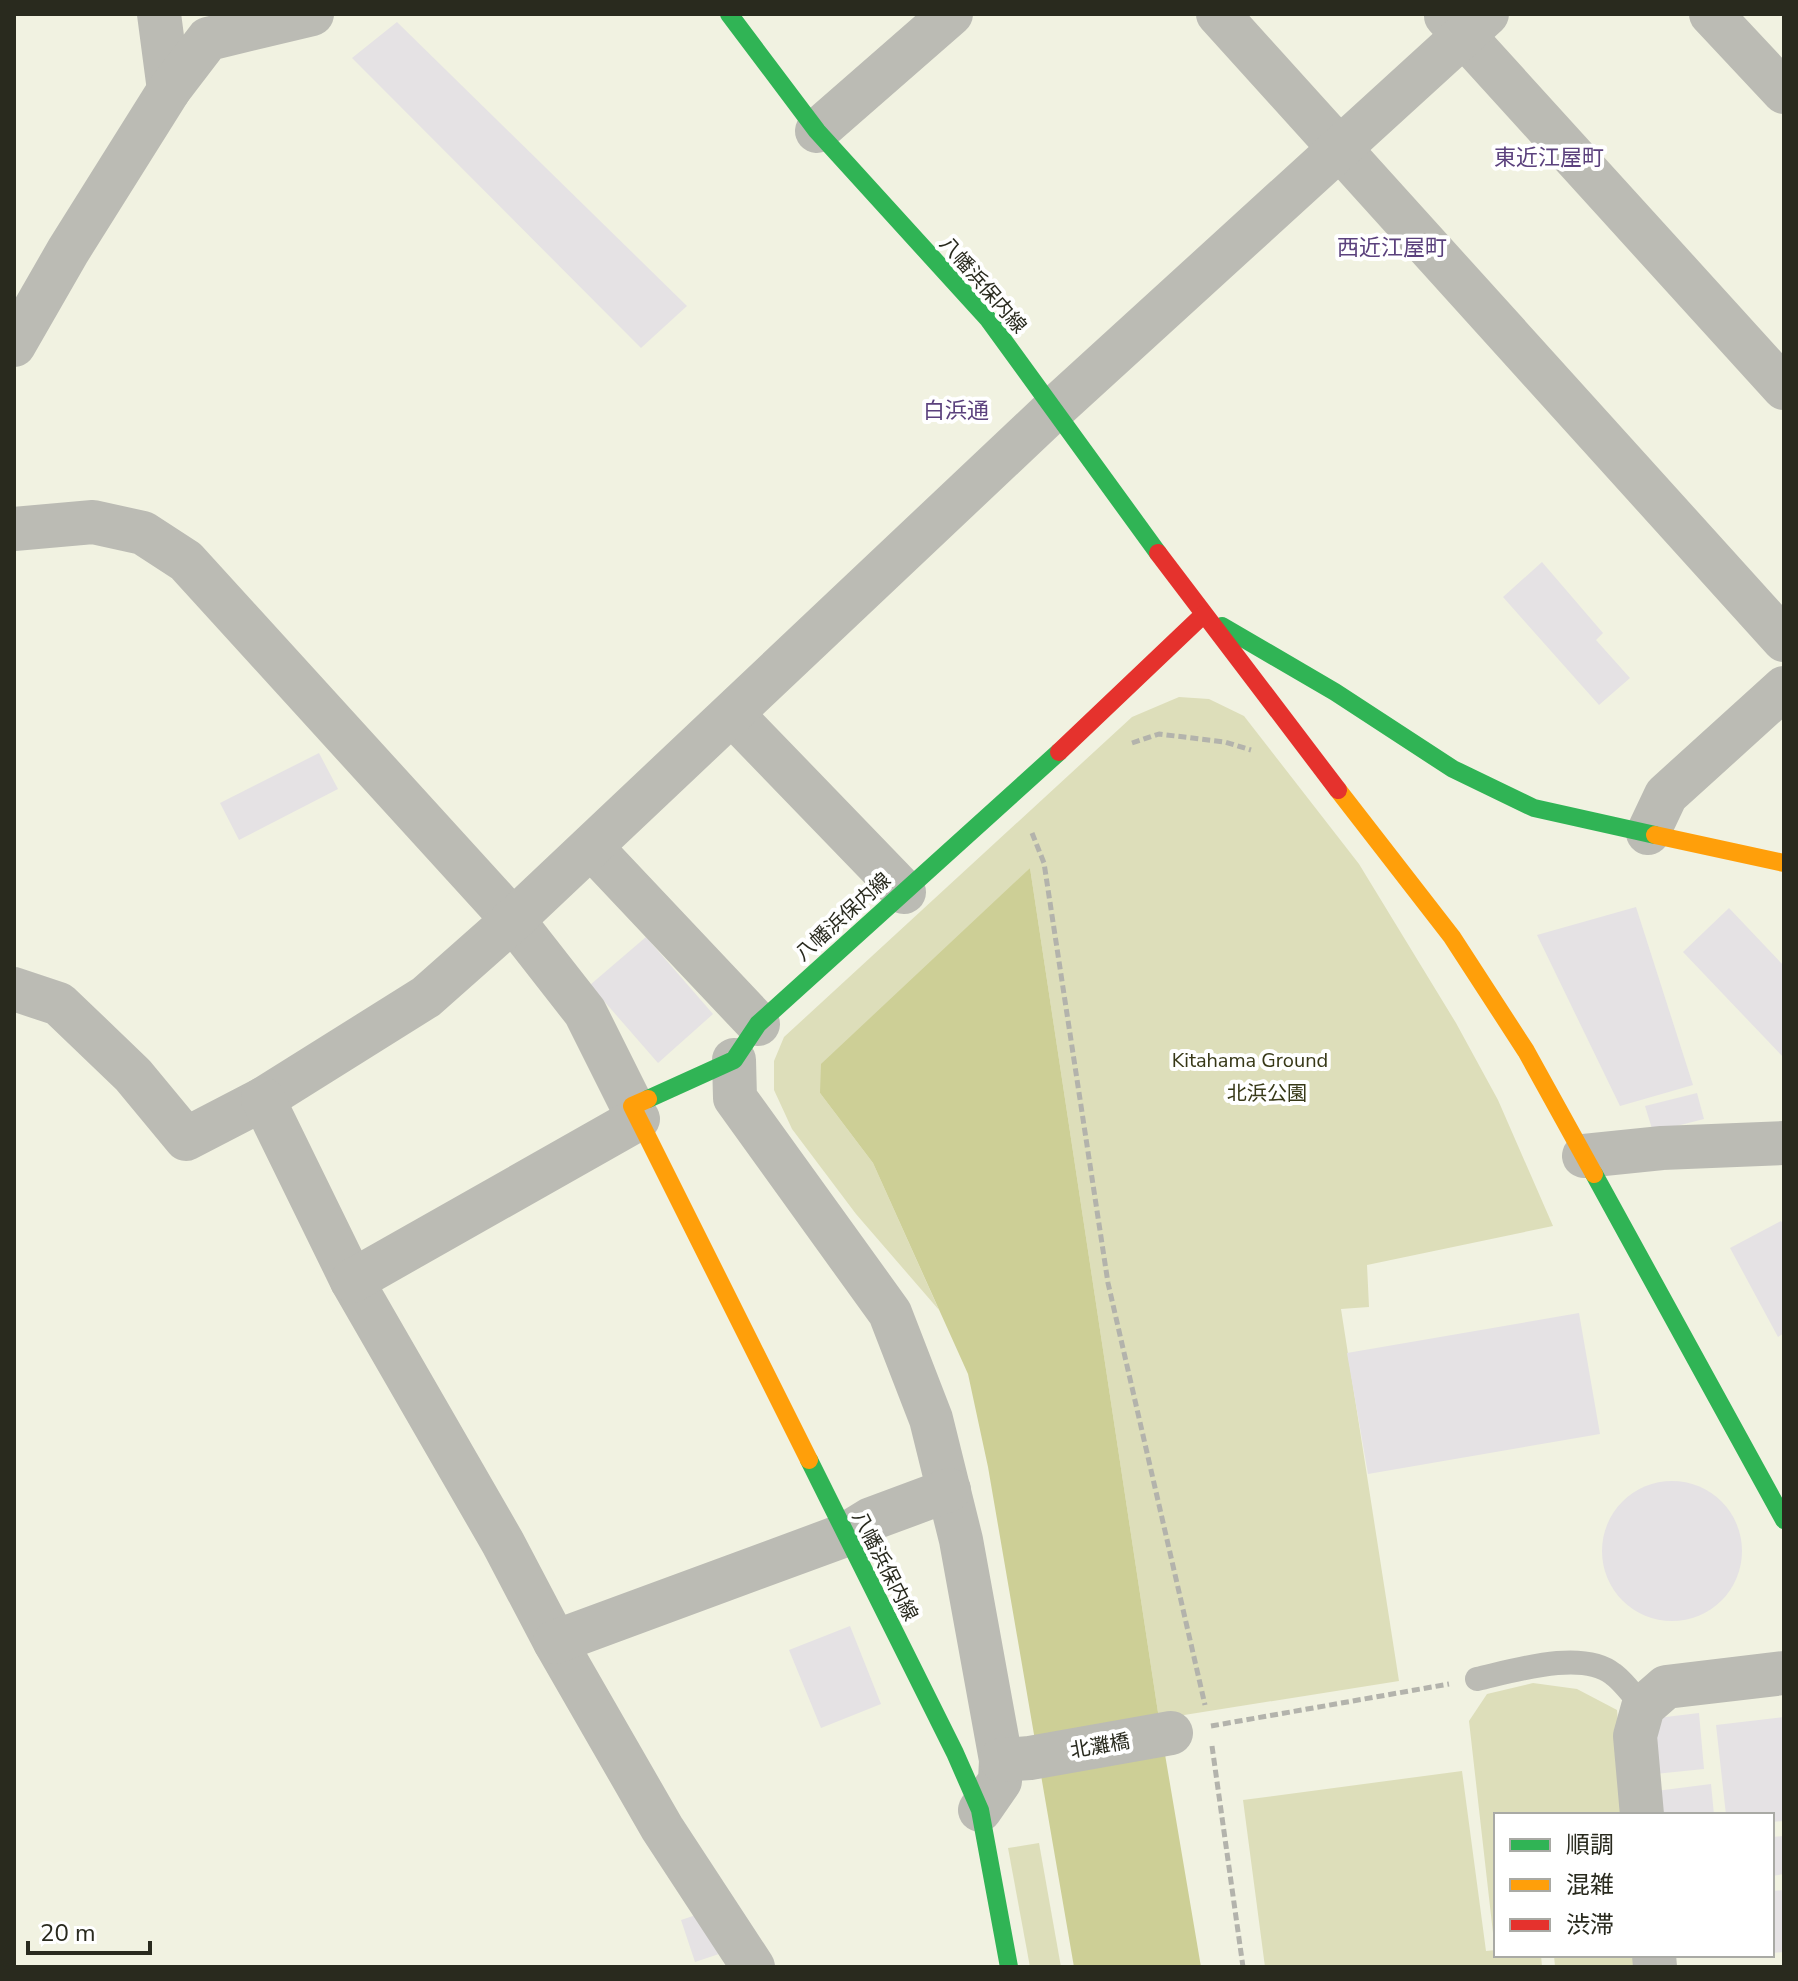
<svg xmlns="http://www.w3.org/2000/svg" width="1798" height="1981" font-family="'Nunito Sans','Noto Sans JP',sans-serif">
	<rect width="100%" height="100%" fill="#f1f2e1"/>
	<g fill="#dddeba">
		<path d="M1179,697L1209,699L1244,716L1359,864L1456,1023L1498,1100L1553,1226L1367,1265L1369,1307L1341,1309L1399,1681L1159,1719L1030,868L820,1093L873,1163L939,1310L856,1214L792,1129L774,1090V1061L784,1037L1132,717Z"/>
		<path d="M1533,1683L1577,1689L1617,1710L1625,1815H1496V1933H1493L1469,1721L1487,1694Z"/>
		<path d="M1462,1771L1486,1951L1496,1950V1955H1541L1542,1967H1265L1243,1800Z"/>
		<path d="M1039,1843L1061,1967H1030L1008,1848Z"/>
		<path d="M1554,1955H1636L1637,1967H1555Z"/>
	</g>
	<path fill="#cdcf96" d="M1030,868L1159,1719L1201,1967H1074L988,1467L968,1374L873,1163L820,1093L821,1064Z"/>
	<g fill="#e5e2e4">
		<path d="M397,22L687,306L641,348L352,58Z"/>
		<path d="M1542,562L1603,633L1596,640L1630,678L1599,705L1503,597Z"/>
		<path d="M319,753L338,789L239,840L220,803Z"/>
		<path d="M1636,907L1693,1085L1620,1106L1537,935Z"/>
		<path d="M1729,908L1784,966V1058L1683,952Z"/>
		<path d="M646,937L713,1014L658,1063L590,985Z"/>
		<path d="M1697,1093L1704,1119L1653,1132L1645,1106Z"/>
		<path d="M1781,1221L1784,1226V1333L1778,1337L1730,1248Z"/>
		<path d="M1579,1313L1600,1434L1368,1474L1347,1353Z"/>
		<circle cx="1672" cy="1551" r="70"/>
		<path d="M850,1626L881,1704L821,1728L789,1650Z"/>
		<path d="M1699,1713L1704,1769L1655,1774L1649,1719Z"/>
		<path d="M1784,1717V1821L1772,1822V1815H1726L1716,1725Z"/>
		<path d="M1711,1784L1714,1815H1659L1656,1791Z"/>
		<path d="M1784,1836V1874L1772,1876V1837Z"/>
		<path d="M1784,1890V1952L1772,1953V1891Z"/>
		<path d="M711,1910L725,1952L695,1962L681,1920Z"/>
	</g>
	<g fill="none" stroke-linecap="round" stroke-linejoin="round">
		<g stroke="#b3b3ac" stroke-width="5" stroke-dasharray="8 4" stroke-linecap="butt">
			<path d="M1132,743L1159,734L1225,742L1251,750"/>
			<path d="M1032,833L1044,863L1108,1283L1205,1705"/>
			<path d="M1211,1726L1449,1684"/>
			<path d="M1212,1746L1243,1967"/>
		</g>
		<path stroke="#bbbbb4" stroke-width="24" d="M1477,1679C1513,1671 1582,1649 1613,1674C1624,1682 1634,1696 1643,1707"/>
		<g stroke="#bbbbb4" stroke-width="44">
			<path d="M159,14L169,90"/>
			<path d="M1218,14L1784,640"/>
			<path d="M1711,14L1784,92"/>
			<path d="M1446,16L1784,388"/>
			<path d="M817,131L951,14"/>
			<path d="M14,345L68,251L169,90L208,39L312,14"/>
			<path d="M14,529L93,522L143,533L186,561L513,920L585,1012L632,1106"/>
			<path d="M732,714L904,892"/>
			<path d="M1648,833L1666,795L1784,688"/>
			<path d="M591,847L758,1024"/>
			<path d="M14,989L59,1004L133,1075L186,1139L263,1099L426,997L513,920L1054,409L1487,14"/>
			<path d="M734,1060L735,1098L890,1313L931,1419L961,1540L1001,1760L1000,1781L980,1810"/>
			<path d="M263,1099L352,1281L503,1543L555,1642L662,1828L753,1967"/>
			<path d="M1584,1156L1662,1148L1784,1143"/>
			<path d="M352,1281L638,1119"/>
			<path d="M555,1642L845,1535L871,1519L949,1490"/>
			<path d="M1001,1760L1030,1758L1171,1733"/>
			<path d="M1642,1815L1635,1736L1643,1707L1666,1687L1784,1673"/>
			<path d="M1654,1955L1655,1967"/>
		</g>
		<g stroke="#30b455" stroke-width="18">
			<path d="M729,14L817,131L988,319L1158,553"/>
			<path d="M1222,626L1335,692L1453,769L1534,808L1655,835"/>
			<path d="M648,1099L734,1060L758,1024L1059,752"/>
			<path d="M1594,1174L1784,1520"/>
			<path d="M809,1460L955,1753L980,1810L1009,1967"/>
		</g>
		<g stroke="#ff9f0a" stroke-width="18">
			<path d="M1338,790L1452,937L1526,1051L1594,1174"/>
			<path d="M1655,835L1784,863"/>
			<path d="M648,1099L632,1106L809,1460"/>
		</g>
		<g stroke="#e5322d" stroke-width="18">
			<path d="M1158,553L1338,790"/>
			<path d="M1059,752L1203,615"/>
		</g>
	</g>
	<g text-anchor="middle" dominant-baseline="central" stroke-width="8" stroke-linejoin="round" paint-order="stroke">
		<g font-size="20" fill="#292a1e" stroke="#fff">
			<text transform="translate(983 285) rotate(49)">八幡浜保内線</text>
			<text transform="translate(843 917) rotate(-42)">八幡浜保内線</text>
			<text transform="translate(885 1566) rotate(63)">八幡浜保内線</text>
			<text transform="translate(1100 1746) rotate(-10)">北灘橋</text>
		</g>
		<g font-size="20" fill="#373817" stroke="#fff">
			<text x="1250" y="1060">Kitahama Ground</text>
			<text x="1267" y="1093">北浜公園</text>
		</g>
		<g font-size="22" fill="#5b417d" stroke="#fff">
			<text x="1549" y="158">東近江屋町</text>
			<text x="1392" y="248">西近江屋町</text>
			<text x="956" y="411">白浜通</text>
		</g>
	</g>
	<rect width="1798" height="1981" fill="none" stroke="#292a1e" stroke-width="32"/>
	<rect x="1494" y="1813" width="280" height="144" fill="#ffffff" stroke="#a9aaa5" stroke-width="2"/>
	<rect x="1510" y="1839" width="40" height="12" fill="#30b455" stroke="#a9aaa5" stroke-width="2"/>
	<text x="1566" y="1853" font-size="24" fill="#292a1e">順調</text>
	<rect x="1510" y="1879" width="40" height="12" fill="#ff9f0a" stroke="#a9aaa5" stroke-width="2"/>
	<text x="1566" y="1893" font-size="24" fill="#292a1e">混雑</text>
	<rect x="1510" y="1919" width="40" height="12" fill="#e5322d" stroke="#a9aaa5" stroke-width="2"/>
	<text x="1566" y="1933" font-size="24" fill="#292a1e">渋滞</text>
	<path d="M28 1941v12h122v-12" fill="none" stroke="#292a1e" stroke-width="4"/>
	<text x="40" y="1941" font-size="24" fill="#292a1e" stroke="#ffffff" stroke-width="6" paint-order="stroke">20 m</text>
</svg>
